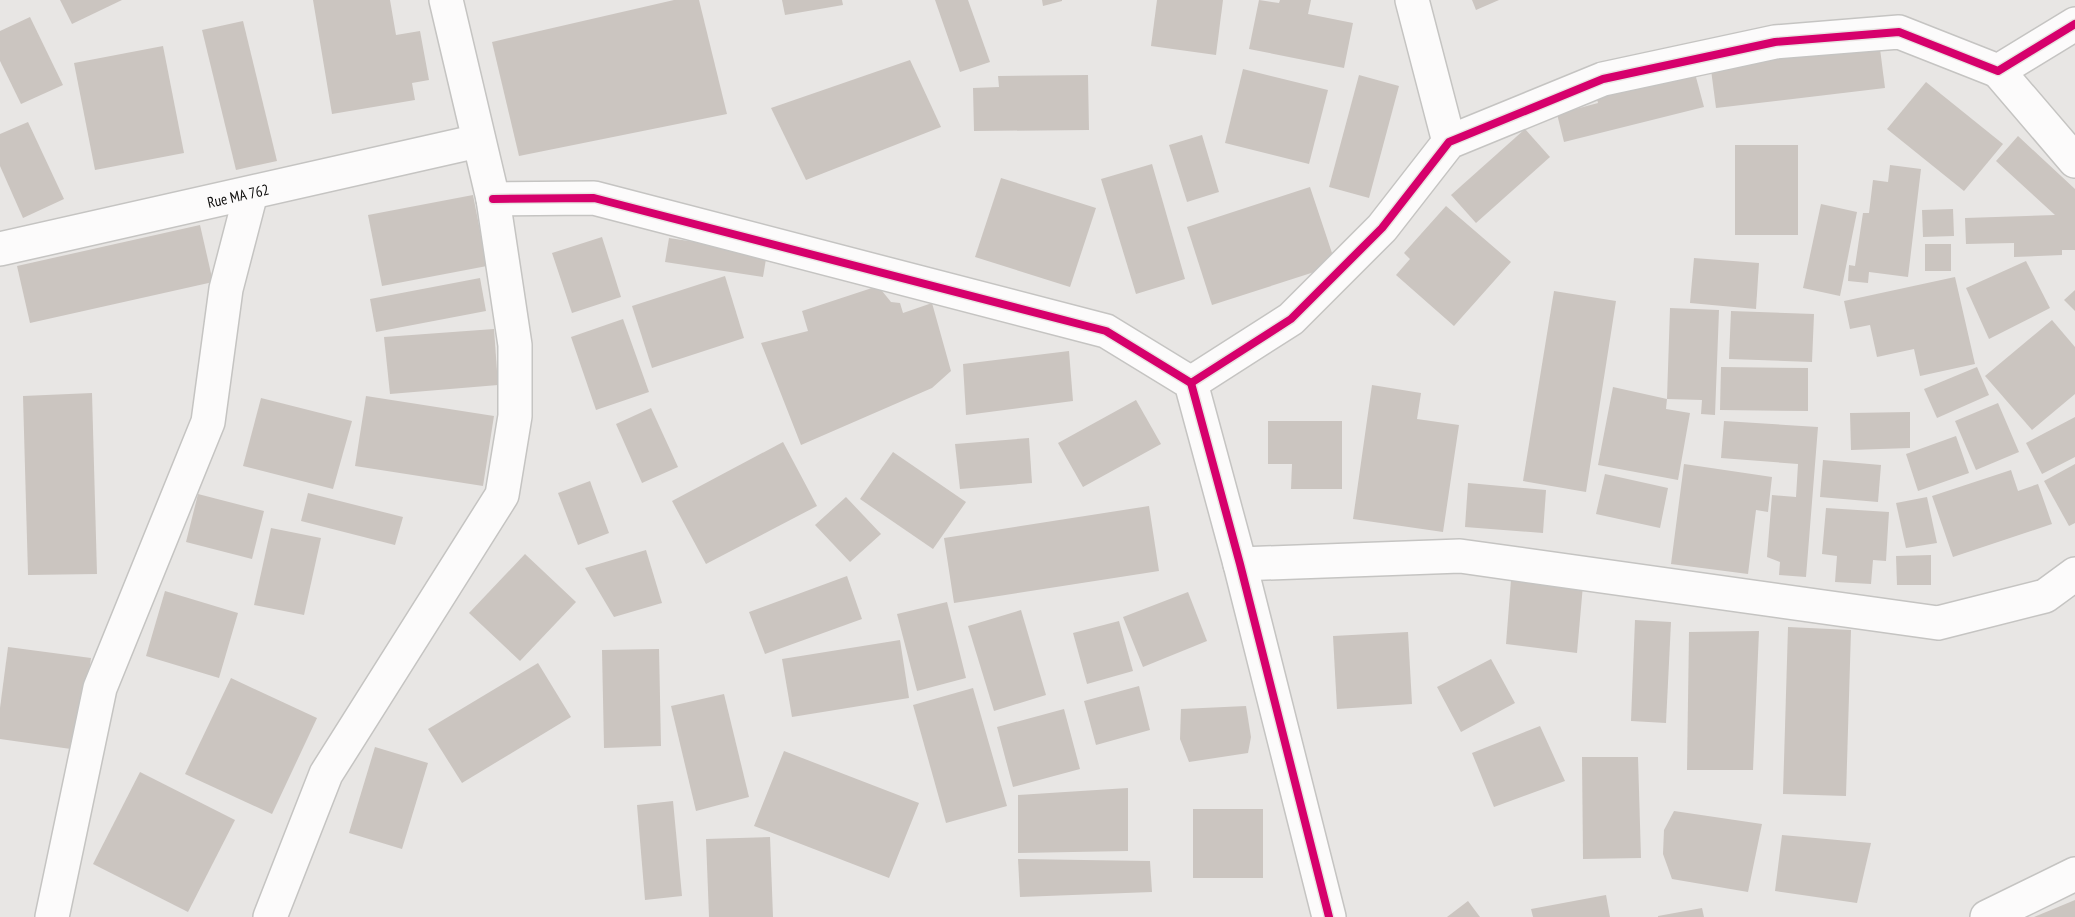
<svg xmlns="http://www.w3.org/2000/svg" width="2075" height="917" font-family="'PT Sans Narrow',sans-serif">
	<rect width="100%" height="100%" fill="#e8e6e4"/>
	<g fill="#cbc5c0">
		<path d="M60,0H122L72,24Z"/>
		<path d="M313,0H390L396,35L420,31L429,80L412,83L415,100L332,114Z"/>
		<path d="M674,0H699L727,114L519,156L492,42Z"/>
		<path d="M782,0H842L843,5L785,15Z"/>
		<path d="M935,0H968L990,62L960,72Z"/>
		<path d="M1042,0H1062V1L1043,6Z"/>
		<path d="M1157,0H1223L1216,55L1151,46Z"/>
		<path d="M1259,0L1279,3L1280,0H1311L1308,14L1353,23L1344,68L1249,49Z"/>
		<path d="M1472,0H1499L1476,10Z"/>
		<path d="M30,17L63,85L21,104L0,61V31Z"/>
		<path d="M243,21L277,161L236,170L202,30Z"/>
		<path d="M1879,41L1885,88L1716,108L1710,62Z"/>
		<path d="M163,46L184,153L95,170L74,63Z"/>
		<path d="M910,60L941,127L806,180L771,108Z"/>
		<path d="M1693,66L1704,107L1564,142L1557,114L1598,103L1595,91Z"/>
		<path d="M1243,69L1328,90L1309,164L1225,143Z"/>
		<path d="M1088,75L1089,130L974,131L973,88L999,87L998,76Z"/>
		<path d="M1359,75L1399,86L1369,198L1329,187Z"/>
		<path d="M1926,82L2003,144L1964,191L1887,129Z"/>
		<path d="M28,122L64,199L23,218L0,166V134Z"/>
		<path d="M1525,129L1550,157L1476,223L1451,195Z"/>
		<path d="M1202,135L1219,192L1187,202L1169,145Z"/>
		<path d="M2018,136L2075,189V250H2062V255L2014,257V243L1966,244L1965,218L2055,215L1996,161Z"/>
		<rect x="1735" y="145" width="63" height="90"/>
		<path d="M1152,164L1185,279L1136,294L1101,179Z"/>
		<path d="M1890,165L1921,169L1908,277L1869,272L1868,283L1848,281L1849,265L1855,266L1863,213H1869L1873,180L1888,182Z"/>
		<path d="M1001,178L1096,208L1070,287L975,257Z"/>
		<path d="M1310,187L1336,265L1212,305L1187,227Z"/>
		<path d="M473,195L487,266L382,286L368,215Z"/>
		<path d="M1821,204L1857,212L1840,296L1803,288Z"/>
		<path d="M1446,206L1511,262L1454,326L1396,275L1410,259L1404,253Z"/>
		<path d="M1953,209L1954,236L1923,237L1922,210Z"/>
		<path d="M200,225L213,282L30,323L17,266Z"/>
		<path d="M602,237L621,297L572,313L552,253Z"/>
		<path d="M669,238L767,253L763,277L665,262Z"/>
		<rect x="1925" y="244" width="26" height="27"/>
		<path d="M1694,258L1759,263L1756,309L1690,303Z"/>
		<path d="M2026,261L2050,308L1989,339L1966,288Z"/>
		<path d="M725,276L744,338L652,368L632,306Z"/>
		<path d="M1955,277L1975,364L1920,376L1914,349L1877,357L1870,325L1850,329L1844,301Z"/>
		<path d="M480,278L486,311L376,332L370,299Z"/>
		<path d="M878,286L891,302L900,303L903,313L932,303L951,371L932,388L801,445L761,343L808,331L802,311Z"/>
		<path d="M2075,290V311L2064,300Z"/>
		<path d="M1554,291L1616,301L1586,492L1523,481Z"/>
		<path d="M1670,308L1719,310L1715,415L1701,414L1702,400L1667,399L1666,409L1690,413L1678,480L1598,465L1613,387L1667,399Z"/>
		<path d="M1731,311L1814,314L1812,362L1729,359Z"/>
		<path d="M623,319L649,392L596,410L571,337Z"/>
		<path d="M2052,320L2075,347V394L2032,430L1985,376Z"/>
		<path d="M494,329L498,385L390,394L384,337Z"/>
		<path d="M1069,351L1073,401L966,415L963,364Z"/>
		<path d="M1721,367L1808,368V411L1720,410Z"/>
		<path d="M1977,367L1989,395L1937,418L1924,389Z"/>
		<path d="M1372,385L1421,393L1417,419L1459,425L1443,532L1353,519Z"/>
		<path d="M92,393L97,574L28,575L23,396Z"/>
		<path d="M366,396L494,416L483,486L355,466Z"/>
		<path d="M261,398L352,421L333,489L243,466Z"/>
		<path d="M1136,400L1161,444L1083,487L1058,443Z"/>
		<path d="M1998,403L2019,452L1976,470L1955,421Z"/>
		<path d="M651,408L678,467L642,483L616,424Z"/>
		<path d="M1910,412V448L1851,450L1850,413Z"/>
		<path d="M2075,417V457L2042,474L2026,443Z"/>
		<path d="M1268,421H1342V489H1291L1292,464H1268Z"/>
		<path d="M1724,421L1818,427L1806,577L1779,575L1780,562L1767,557L1772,495L1796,497L1798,464L1721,458Z"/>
		<path d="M1956,436L1969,473L1918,491L1906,454Z"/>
		<path d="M1029,438L1032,483L960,489L955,444Z"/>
		<path d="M783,442L817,506L706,564L672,501Z"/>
		<path d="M893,452L966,502L933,549L860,499Z"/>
		<path d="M1823,460L1881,465L1878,502L1820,497Z"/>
		<path d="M1684,464L1772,477L1768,512L1756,510L1748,574L1671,564Z"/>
		<path d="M2075,464V523L2069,526L2044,481Z"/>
		<path d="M2011,470L2018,491L2038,484L2052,524L1953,557L1932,496Z"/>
		<path d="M1605,474L1668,488L1660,528L1596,514Z"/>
		<path d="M590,481L609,533L578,545L558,493Z"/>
		<path d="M1468,483L1546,490L1543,533L1465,527Z"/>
		<path d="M308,493L403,517L395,545L301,521Z"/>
		<path d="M198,494L264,511L252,559L186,542Z"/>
		<path d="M846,497L881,534L850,562L815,525Z"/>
		<path d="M1927,497L1937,543L1906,548L1896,503Z"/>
		<path d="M1149,506L1159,571L954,603L944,538Z"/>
		<path d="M1826,508L1889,512L1886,561L1873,560L1871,584L1835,582L1837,556L1822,554Z"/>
		<path d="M271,528L321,538L304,615L254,605Z"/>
		<path d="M646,550L662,603L614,617L585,568Z"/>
		<path d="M525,554L576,602L520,661L469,613Z"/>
		<path d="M1931,555V585H1897L1896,556Z"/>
		<path d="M847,576L862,619L765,654L749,612Z"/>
		<path d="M1511,580L1583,585L1577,653L1506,644Z"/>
		<path d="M165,591L238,613L219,678L146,656Z"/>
		<path d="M1188,592L1207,641L1143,667L1123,617Z"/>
		<path d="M947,602L966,678L917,691L897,614Z"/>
		<path d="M1021,610L1046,695L994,711L968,626Z"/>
		<path d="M1635,620L1671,622L1666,723L1631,721Z"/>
		<path d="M1119,621L1133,671L1087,684L1073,633Z"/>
		<path d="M1788,627L1851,630L1846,796L1783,794Z"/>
		<path d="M1759,631L1753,770H1687L1689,632Z"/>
		<path d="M1408,632L1412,704L1337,709L1333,636Z"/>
		<path d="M900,640L909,698L792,717L782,659Z"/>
		<path d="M8,647L91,658L78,750L0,739V708Z"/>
		<path d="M659,649L661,746L604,748L602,650Z"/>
		<path d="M1491,659L1515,703L1461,732L1437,687Z"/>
		<path d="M538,663L571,717L462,783L428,729Z"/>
		<path d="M231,678L317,718L272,814L185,774Z"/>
		<path d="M1139,686L1150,730L1096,745L1084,701Z"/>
		<path d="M973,688L1007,806L946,823L913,705Z"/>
		<path d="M724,694L749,797L696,811L671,706Z"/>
		<path d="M1246,706L1251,737L1248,753L1189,762L1180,739L1181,709Z"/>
		<path d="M1064,709L1080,769L1013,787L997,727Z"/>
		<path d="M1540,726L1565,781L1494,807L1472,753Z"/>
		<path d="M375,747L428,763L402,849L349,833Z"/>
		<path d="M784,751L919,803L889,878L754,826Z"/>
		<path d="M1582,757H1638L1641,858L1583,859Z"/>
		<path d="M140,772L235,820L188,912L93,864Z"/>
		<path d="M1128,788V851L1018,853V795Z"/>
		<path d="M673,801L682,896L645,900L637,805Z"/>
		<rect x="1193" y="809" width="70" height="69"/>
		<path d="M1674,811L1762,824L1748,892L1672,879L1663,854L1664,830Z"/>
		<path d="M1782,835L1871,843L1857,903L1775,891Z"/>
		<path d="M770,837L773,917H709L706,839Z"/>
		<path d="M1018,859L1150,861L1152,892L1020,897Z"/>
		<path d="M1606,895L1610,917H1533L1531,909Z"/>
		<path d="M2075,900V917H2034Z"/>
		<path d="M1468,901L1480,917H1447Z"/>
		<path d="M1702,908L1704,917H1658V916Z"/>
	</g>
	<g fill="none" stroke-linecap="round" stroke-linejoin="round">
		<g stroke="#c5c4c2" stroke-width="36">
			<g id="minor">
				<path d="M1412,0L1449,142"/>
				<path d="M1998,71L2075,161"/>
				<path d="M493,199L594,198L1106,331L1191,383L1240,564L1329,917"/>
				<path id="s1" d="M0,249L478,141"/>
				<path d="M1191,383L1291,319L1382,228L1449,142L1603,79L1775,42L1899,32L1998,71L2075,24"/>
				<path d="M1240,564L1460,556L1938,623L2045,596L2075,574"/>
				<path d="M52,917L100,688L208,422L226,289L251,193"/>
				<path d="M270,917L326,774L502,495L515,416V345L493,199L446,0"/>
				<path d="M1987,917L2075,874"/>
			</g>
		</g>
		<use href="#minor" stroke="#fcfbfb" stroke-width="33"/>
		<g stroke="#e9e5e3" stroke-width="11">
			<g id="cycleway">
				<path d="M493,199L594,198L1106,331L1191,383L1240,564L1329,917"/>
				<path d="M1191,383L1291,319L1382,228L1449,142L1603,79L1775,42L1899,32L1998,71L2075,24"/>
			</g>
		</g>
		<use href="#cycleway" stroke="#d6006c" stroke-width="8"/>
	</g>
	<g text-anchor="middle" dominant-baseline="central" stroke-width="6" stroke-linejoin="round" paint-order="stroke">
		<g font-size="15" fill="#0d0c0b" stroke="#e9e5e3">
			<text stroke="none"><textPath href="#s1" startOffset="244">Rue MA 762</textPath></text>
		</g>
	</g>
</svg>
